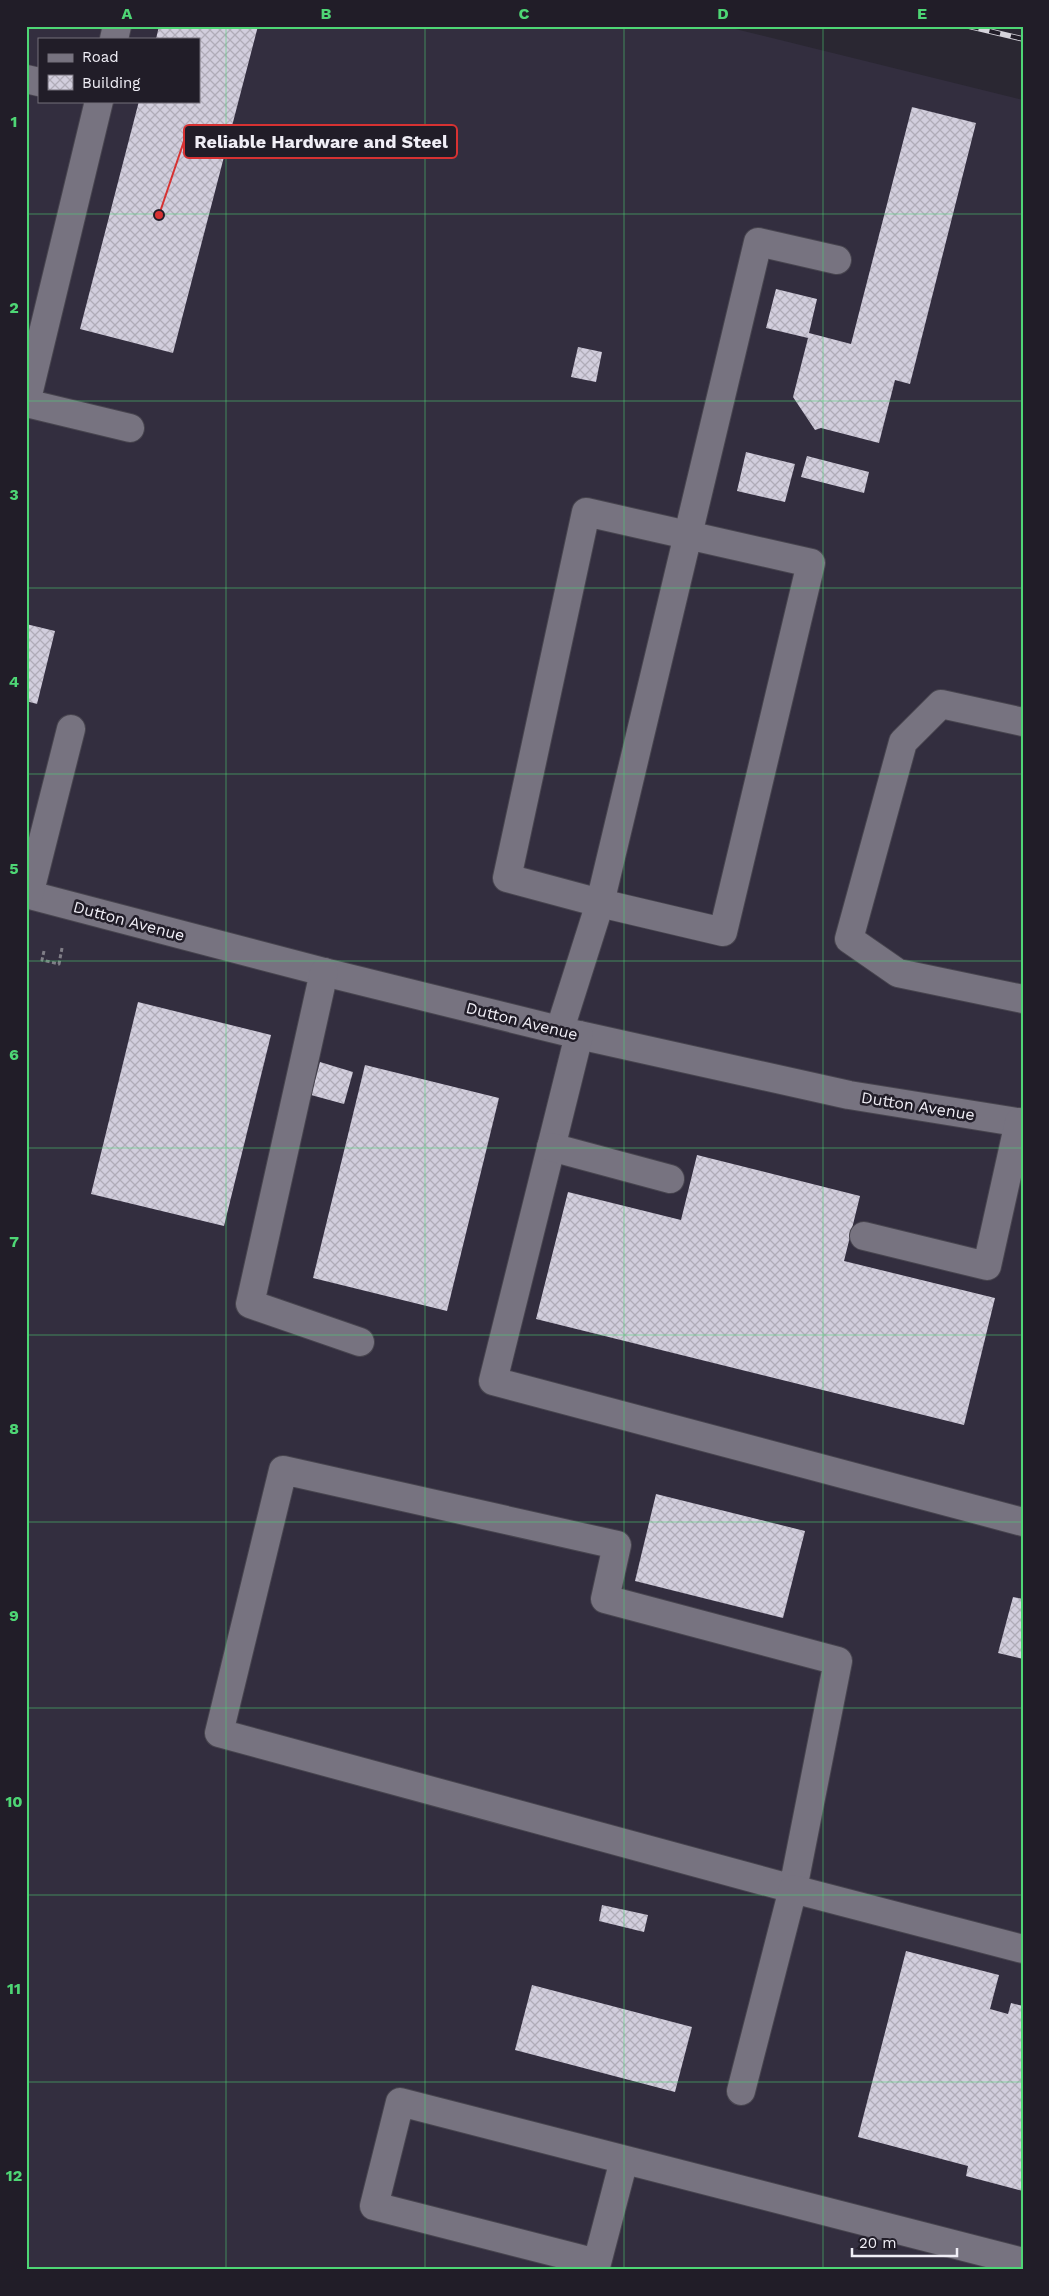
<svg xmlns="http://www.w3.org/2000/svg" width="1049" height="2296" font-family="'Work Sans',sans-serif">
	<defs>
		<pattern id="building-cross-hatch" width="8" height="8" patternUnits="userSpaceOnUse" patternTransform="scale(1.25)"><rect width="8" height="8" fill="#d2cedd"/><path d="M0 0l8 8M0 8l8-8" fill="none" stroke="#b0acb8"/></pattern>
	</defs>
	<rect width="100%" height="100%" fill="#2a2732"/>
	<path fill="#332e3f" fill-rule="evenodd" d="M26,26H723L1023,100V2270H26ZM39,39H199V101H39Z"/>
	<g fill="url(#building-cross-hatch)">
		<path d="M159,26H258L173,353L80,329L139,101H199V39H156Z"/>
		<path d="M912,107L976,123L910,384L895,380L879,443L821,428L815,430L793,397L808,338L766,328L776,289L817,299L809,333L851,344Z"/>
		<path d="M578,347L602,352L596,382L571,377Z"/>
		<path d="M746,452L795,464L785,502L737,491Z"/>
		<path d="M807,456L869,472L864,493L801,477Z"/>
		<path d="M26,624L55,631L37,704L26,701Z"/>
		<path d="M138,1002L271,1035L224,1226L91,1194Z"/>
		<path d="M320,1062L353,1072L344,1104L311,1095Z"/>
		<path d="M365,1065L499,1098L447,1311L313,1278Z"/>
		<path d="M697,1155L860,1196L844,1261L995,1298L964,1425L536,1319L568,1192L681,1220Z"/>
		<path d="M656,1494L805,1531L783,1618L635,1581Z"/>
		<path d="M1013,1597L1023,1599V1659L998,1653Z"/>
		<path d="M602,1905L648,1915L644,1932L599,1921Z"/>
		<path d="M906,1951L999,1975L990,2009L1008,2014L1011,2003L1023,2006V2191L966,2176L968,2166L858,2137Z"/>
		<path d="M532,1985L692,2027L675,2092L515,2050Z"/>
	</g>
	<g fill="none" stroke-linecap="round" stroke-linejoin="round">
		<g stroke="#48454f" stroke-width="30">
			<g id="minor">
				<path d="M114,39L117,26"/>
				<path d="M26,79L39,82"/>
				<path d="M99,101L26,403L130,428"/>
				<path d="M1023,722L941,704L903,742L849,939L898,973L1023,999"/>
				<path d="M26,894L324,972L579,1035L849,1095L1023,1123"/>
				<path d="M29,895L71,729"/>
				<path d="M324,972L250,1304L360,1342"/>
				<path d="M560,1029L600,903L507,878L586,512L811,563L723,932L600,903L758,242L837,260"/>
				<path d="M579,1035L493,1381L1023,1522"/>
				<path d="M551,1147L670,1179"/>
				<path d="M864,1236L987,1266L1019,1122"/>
				<path d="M283,1470L617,1545L605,1599L838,1661L793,1889L219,1733Z"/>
				<path d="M741,2091L793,1889L1023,1949"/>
				<path d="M624,2160L597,2263L374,2206L400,2102L1023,2262"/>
			</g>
		</g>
		<path stroke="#807e87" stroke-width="3" stroke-dasharray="4 2.5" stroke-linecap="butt" d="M44,951L42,960L59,964L62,948"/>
		<use href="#minor" stroke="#777380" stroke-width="28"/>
		<g stroke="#d5d3db" stroke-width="5.5">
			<path id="rail" d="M968,26L1023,39"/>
		</g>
		<use href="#rail" stroke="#211d28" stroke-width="4" stroke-dasharray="11" stroke-linecap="butt"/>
	</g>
	<path fill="none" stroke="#4ed675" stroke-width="1" stroke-opacity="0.55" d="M226,26V2270M425,26V2270M624,26V2270M823,26V2270M26,214H1023M26,401H1023M26,588H1023M26,774H1023M26,961H1023M26,1148H1023M26,1335H1023M26,1522H1023M26,1708H1023M26,1895H1023M26,2082H1023"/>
	<g text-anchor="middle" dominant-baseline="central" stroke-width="5" stroke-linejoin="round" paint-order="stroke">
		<g font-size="16" fill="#f0eef6" stroke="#211d28">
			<text transform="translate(129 921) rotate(15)">Dutton Avenue</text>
			<text transform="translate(522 1021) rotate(14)">Dutton Avenue</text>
			<text transform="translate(918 1106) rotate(9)">Dutton Avenue</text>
		</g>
	</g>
	<path fill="none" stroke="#d73232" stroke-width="2" d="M159 215L184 141"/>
	<circle fill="#d73232" stroke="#211d28" stroke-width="2" cx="159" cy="215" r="5"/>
	<rect fill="#211d28" stroke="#d73232" stroke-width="2" x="184" y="125" width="273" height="33" rx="5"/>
	<g font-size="18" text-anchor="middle" font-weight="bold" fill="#f0eef6">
		<text x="321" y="148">Reliable Hardware and Steel</text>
	</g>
	<rect width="1049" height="2296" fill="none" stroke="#211d28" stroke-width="55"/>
	<rect x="38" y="38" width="162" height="65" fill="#211d28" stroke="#74717a"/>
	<rect x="48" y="54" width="25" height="8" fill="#777380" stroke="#74717a"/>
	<text x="82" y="62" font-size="15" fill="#f0eef6">Road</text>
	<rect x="48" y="75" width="25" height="15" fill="url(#building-cross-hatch)" stroke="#74717a"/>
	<text x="82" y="88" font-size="15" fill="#f0eef6">Building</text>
	<path d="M852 2248v8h105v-8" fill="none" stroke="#f0eef6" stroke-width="2.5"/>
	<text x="859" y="2248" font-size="15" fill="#f0eef6" stroke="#211d28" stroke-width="4" paint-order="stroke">20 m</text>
	<rect x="28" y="28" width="994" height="2240" fill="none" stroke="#4ed675" stroke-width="2"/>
	<g font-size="16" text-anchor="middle" font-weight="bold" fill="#4ed675">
		<text x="127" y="19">A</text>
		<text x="326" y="19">B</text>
		<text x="524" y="19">C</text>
		<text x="723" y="19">D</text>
		<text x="922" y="19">E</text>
		<text x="14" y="127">1</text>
		<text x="14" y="313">2</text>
		<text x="14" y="500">3</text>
		<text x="14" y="687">4</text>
		<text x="14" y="874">5</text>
		<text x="14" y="1060">6</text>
		<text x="14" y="1247">7</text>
		<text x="14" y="1434">8</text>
		<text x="14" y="1621">9</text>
		<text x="14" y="1807">10</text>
		<text x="14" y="1994">11</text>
		<text x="14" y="2181">12</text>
	</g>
</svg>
